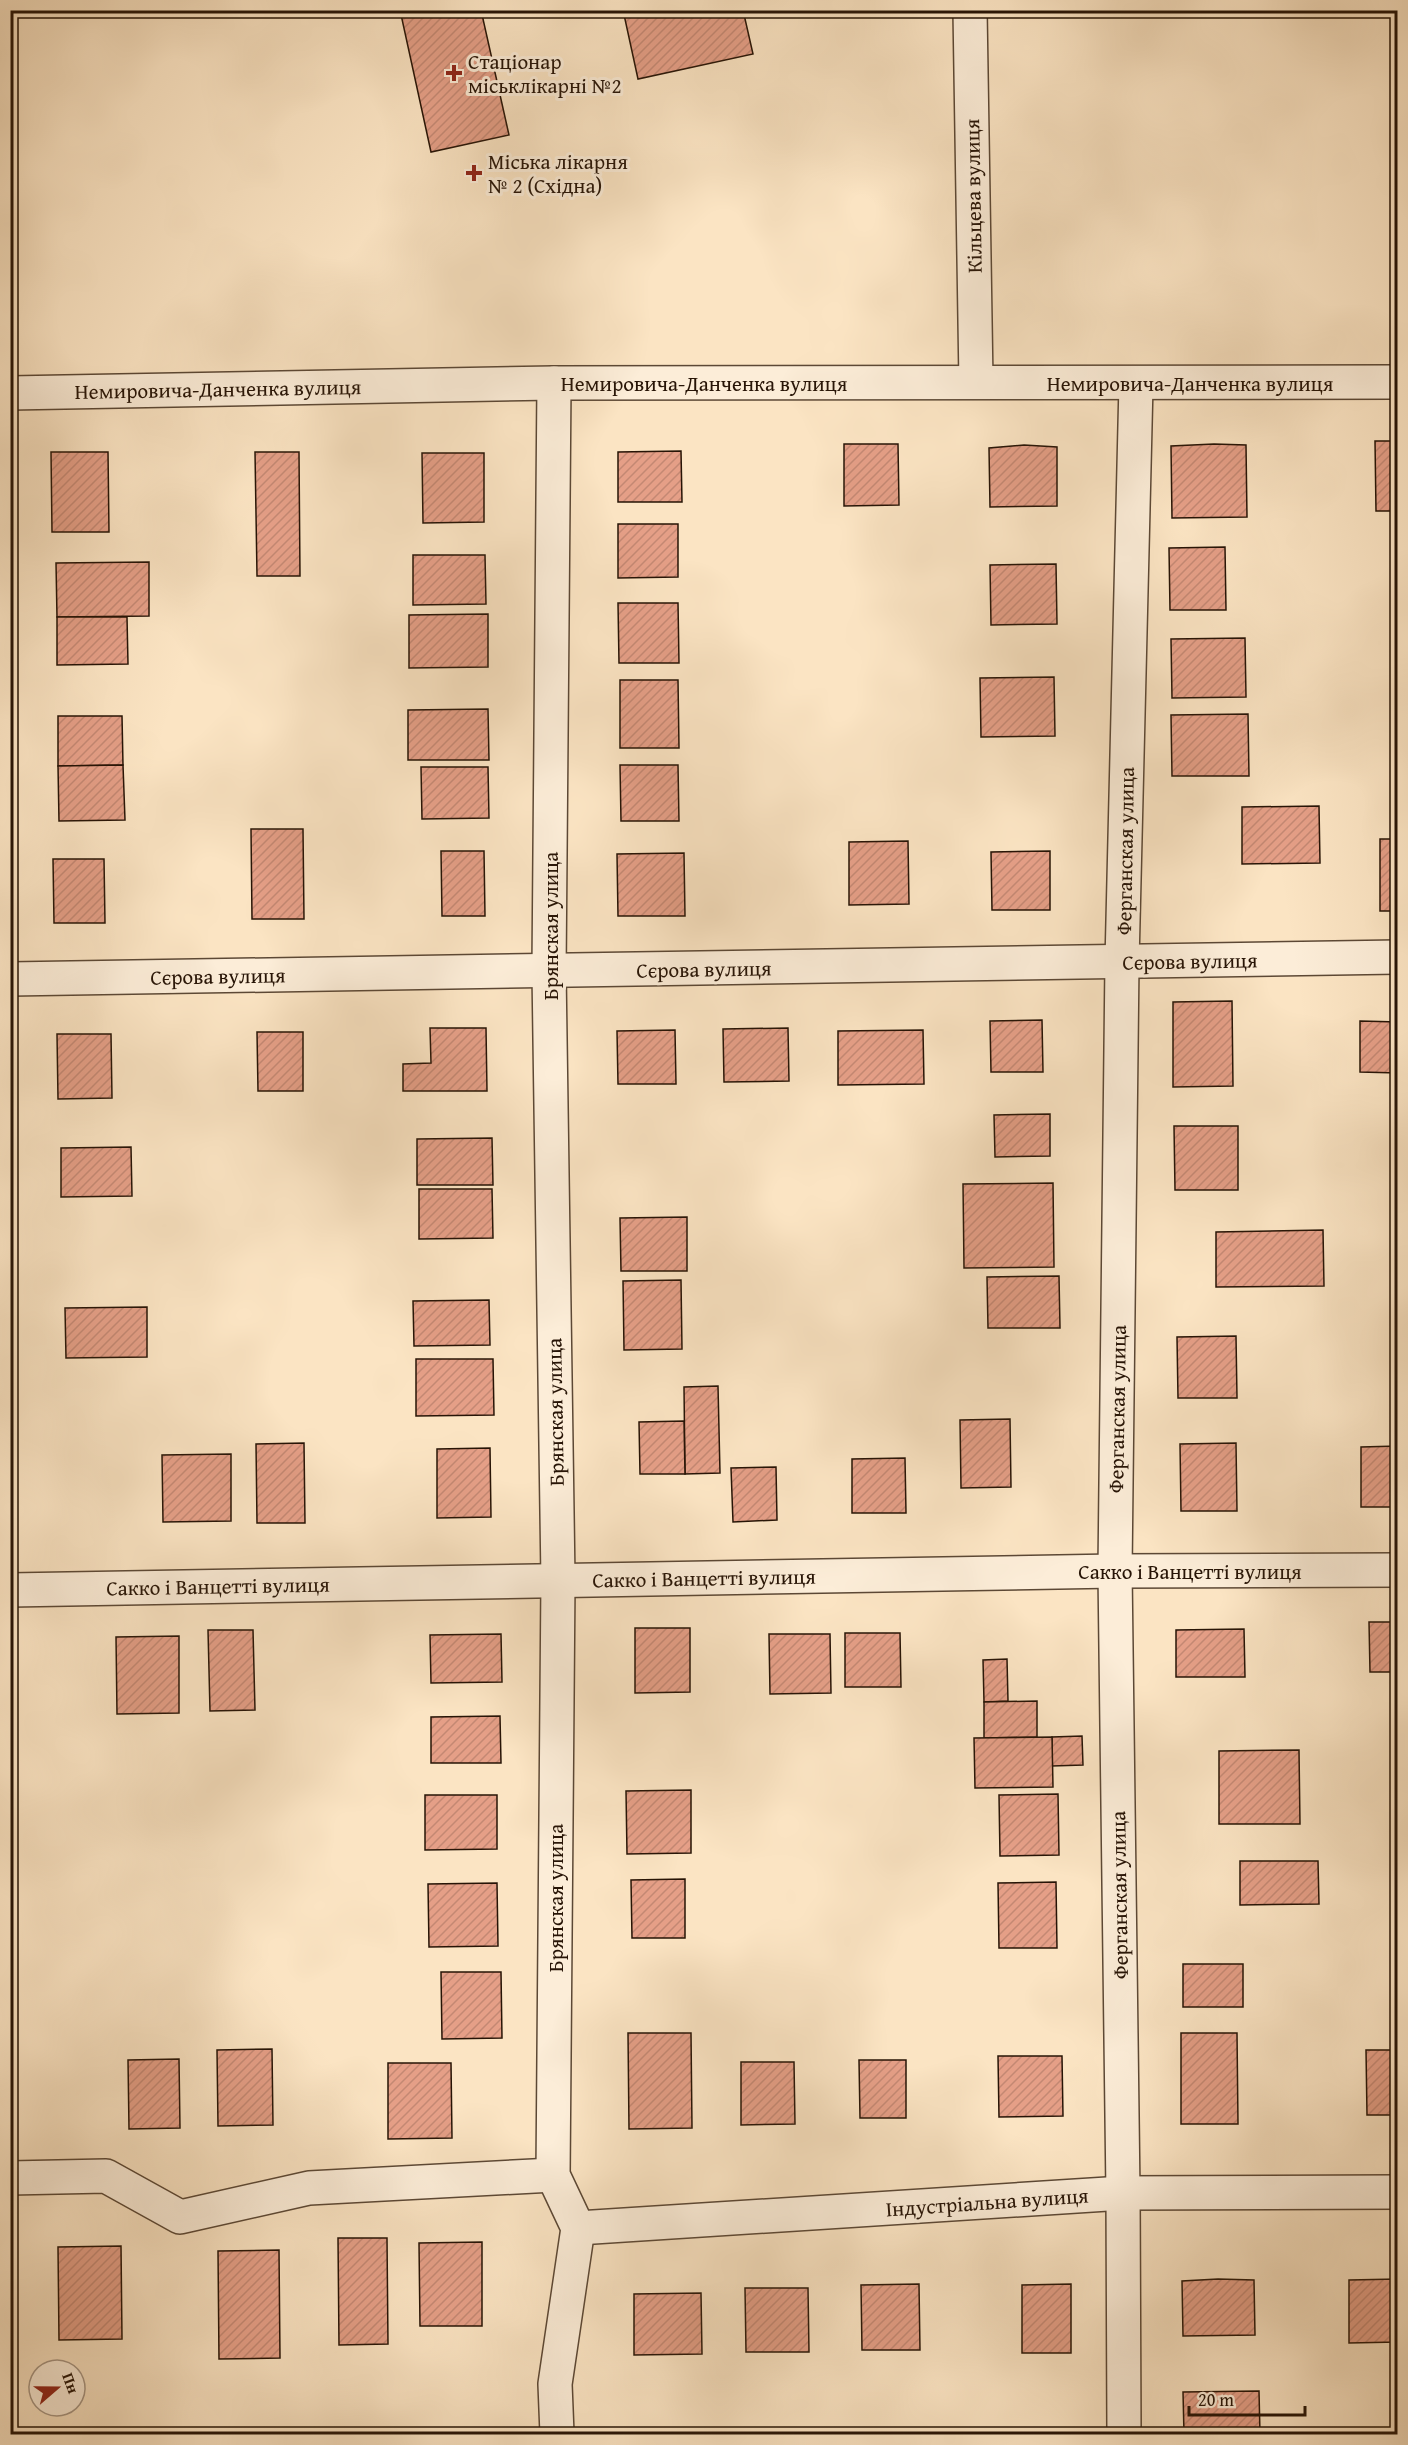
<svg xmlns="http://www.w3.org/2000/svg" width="1408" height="2445" font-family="'Gentium Book Plus',serif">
	<defs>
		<pattern id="building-hatch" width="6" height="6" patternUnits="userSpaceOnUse" patternTransform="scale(1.5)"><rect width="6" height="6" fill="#e59f87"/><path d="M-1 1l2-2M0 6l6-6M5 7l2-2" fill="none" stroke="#c48873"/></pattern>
	</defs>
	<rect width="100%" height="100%" fill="#fbe4c3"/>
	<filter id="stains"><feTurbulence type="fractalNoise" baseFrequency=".00333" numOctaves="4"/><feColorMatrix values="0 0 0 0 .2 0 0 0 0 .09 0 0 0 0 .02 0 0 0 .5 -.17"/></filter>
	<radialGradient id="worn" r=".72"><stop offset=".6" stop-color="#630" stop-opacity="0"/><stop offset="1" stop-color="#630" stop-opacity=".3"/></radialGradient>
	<g fill="url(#building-hatch)" stroke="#271406" stroke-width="1.5">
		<path d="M400,10H481L509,135L431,152Z"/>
		<path d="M623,10H743L753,54L638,79Z"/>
		<path d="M1375,441H1398V511H1376Z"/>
		<path d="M844,444H898L899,505L844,506Z"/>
		<path d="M1214,444L1246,445L1247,517L1172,518L1171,446Z"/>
		<path d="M1024,445L1057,447V506L990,507L989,448Z"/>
		<path d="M681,451L682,502H618V452Z"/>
		<path d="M51,452H108L109,532H52Z"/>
		<path d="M255,452H299L300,576H257Z"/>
		<path d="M422,453H484V522L423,523Z"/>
		<path d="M618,524H678V577L618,578Z"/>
		<path d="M1225,547L1226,610H1170L1169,548Z"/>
		<path d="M413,555H485L486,604L413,605Z"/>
		<path d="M149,562V616L57,617L56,563Z"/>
		<path d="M1056,564L1057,624L991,625L990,565Z"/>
		<path d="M618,603H678L679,663H619Z"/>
		<path d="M488,614V667L409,668V615Z"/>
		<path d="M57,617H127L128,664L57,665Z"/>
		<path d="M1245,638L1246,697L1172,698L1171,639Z"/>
		<path d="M1054,677L1055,736L981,737L980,678Z"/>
		<path d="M620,680H678L679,748H620Z"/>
		<path d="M488,709L489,760H408V710Z"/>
		<path d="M1248,714L1249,776H1172L1171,715Z"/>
		<path d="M58,716H122L123,765L58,766Z"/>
		<path d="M123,765L125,820L59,821L58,766Z"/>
		<path d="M620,765H678L679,821H621Z"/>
		<path d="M421,767H488L489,818L422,819Z"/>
		<path d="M1319,806L1320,863L1242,864V807Z"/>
		<path d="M251,829H303L304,919H252Z"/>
		<rect x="1380" y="839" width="18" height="72"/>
		<path d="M908,841L909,904L849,905V842Z"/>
		<path d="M441,851H484L485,916H442Z"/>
		<path d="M1050,851V910H992L991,852Z"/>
		<path d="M684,853L685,916H618L617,854Z"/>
		<path d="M53,859H104L105,923H54Z"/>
		<path d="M1232,1001L1233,1086L1173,1087V1002Z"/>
		<path d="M1042,1020L1043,1072H991L990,1021Z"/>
		<path d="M1360,1021L1398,1022V1073L1360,1072Z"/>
		<path d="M430,1028H486L487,1091H403V1064L431,1063Z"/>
		<path d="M788,1028L789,1081L724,1082L723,1029Z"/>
		<path d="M675,1030L676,1084H618L617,1031Z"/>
		<path d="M923,1030L924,1084L838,1085V1031Z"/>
		<path d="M257,1032H303V1091H258Z"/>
		<path d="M57,1034H111L112,1098L58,1099Z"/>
		<path d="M1050,1114V1156L995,1157L994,1115Z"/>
		<path d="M1174,1126H1238V1190H1175Z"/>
		<path d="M492,1138L493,1185H417V1139Z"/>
		<path d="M131,1147L132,1196L61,1197V1148Z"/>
		<path d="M1053,1183L1054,1267L964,1268L963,1184Z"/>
		<path d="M419,1189H492L493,1238L419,1239Z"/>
		<path d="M687,1217V1271H621L620,1218Z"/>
		<path d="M1323,1230L1324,1286L1216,1287V1232Z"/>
		<path d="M1059,1276L1060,1328H988L987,1277Z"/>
		<path d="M681,1280L682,1349L624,1350L623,1281Z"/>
		<path d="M489,1300L490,1345L414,1346L413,1301Z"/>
		<path d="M147,1307V1357L66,1358L65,1308Z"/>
		<path d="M1236,1336L1237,1398H1178L1177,1337Z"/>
		<path d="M416,1359H493L494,1415L416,1416Z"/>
		<path d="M718,1386L720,1473L685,1474L684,1387Z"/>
		<path d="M1010,1419L1011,1487L961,1488L960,1420Z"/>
		<path d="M684,1421L685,1474H640L639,1422Z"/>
		<path d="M304,1443L305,1523H257L256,1444Z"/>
		<path d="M1236,1443L1237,1511H1181L1180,1444Z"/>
		<path d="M1398,1446V1507H1361V1447Z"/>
		<path d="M490,1448L491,1517L437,1518V1449Z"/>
		<path d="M231,1454V1521L163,1522L162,1455Z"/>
		<path d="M905,1458L906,1513H852V1459Z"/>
		<path d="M776,1467L777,1520L733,1522L731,1468Z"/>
		<path d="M1369,1622H1398V1672H1370Z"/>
		<path d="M635,1628H690V1692L635,1693Z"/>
		<path d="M1244,1629L1245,1677H1176V1630Z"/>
		<path d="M208,1630H253L255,1710L210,1711Z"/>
		<path d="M845,1633H900L901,1687H845Z"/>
		<path d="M501,1634L502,1682L431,1683L430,1635Z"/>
		<path d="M769,1634H830L831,1693L770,1694Z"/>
		<path d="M179,1636V1713L117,1714L116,1637Z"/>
		<path d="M1007,1659L1008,1701L984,1702L983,1660Z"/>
		<path d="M1037,1701V1737L984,1738V1702Z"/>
		<path d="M500,1716L501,1763H431V1717Z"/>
		<path d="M1082,1736L1083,1765L1052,1766V1737Z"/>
		<path d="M1052,1737L1053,1787L975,1788L974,1738Z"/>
		<path d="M1299,1750L1300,1824H1219V1751Z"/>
		<path d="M691,1790V1853L627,1854L626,1791Z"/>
		<path d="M1058,1794L1059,1855L1000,1856L999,1795Z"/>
		<path d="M425,1795H497V1849L425,1850Z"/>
		<path d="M1240,1861H1318L1319,1904L1240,1905Z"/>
		<path d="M685,1879V1938H632L631,1880Z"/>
		<path d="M1056,1882L1057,1948H999L998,1883Z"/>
		<path d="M497,1883L498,1946L429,1947L428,1884Z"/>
		<rect x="1183" y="1964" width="60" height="43"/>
		<path d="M441,1972H501L502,2038L442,2039Z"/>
		<path d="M628,2033H691L692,2128L629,2129Z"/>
		<path d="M1181,2033H1237L1238,2124H1181Z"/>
		<path d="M272,2049L273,2125L218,2126L217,2050Z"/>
		<path d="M1366,2050H1398V2115H1367Z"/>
		<path d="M998,2056H1062L1063,2116L999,2117Z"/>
		<path d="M179,2059L180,2128L129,2129L128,2060Z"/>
		<path d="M859,2060H906V2118H860Z"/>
		<path d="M741,2062H794L795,2124L741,2125Z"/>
		<path d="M388,2063H451L452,2138L388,2139Z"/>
		<path d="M338,2238H387L388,2344L339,2345Z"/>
		<path d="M482,2242V2326H420L419,2243Z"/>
		<path d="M121,2246L122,2339L59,2340L58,2247Z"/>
		<path d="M279,2250L280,2358L219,2359L218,2251Z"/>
		<path d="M1218,2279L1254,2280L1255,2335L1183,2336L1182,2281Z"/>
		<path d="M1398,2279V2342L1349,2343V2280Z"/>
		<path d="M919,2284L920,2350H862L861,2285Z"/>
		<path d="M1071,2284V2353H1022V2285Z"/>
		<path d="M745,2288H808L809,2352H746Z"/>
		<path d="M701,2293L702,2354L634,2355V2294Z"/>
		<path d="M1259,2391L1260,2434H1184L1183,2392Z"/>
	</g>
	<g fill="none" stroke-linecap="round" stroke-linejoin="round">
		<g stroke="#5c4835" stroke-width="36">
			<g id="minor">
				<path d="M970,10L976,382"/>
				<path d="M554,383L549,971L558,1580L553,2175L578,2228L555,2384L557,2434"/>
				<path d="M10,393L554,383L1398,382"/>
				<path d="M10,979L1398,957"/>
				<path d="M10,1590L1115,1571L1398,1570"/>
				<path d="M10,2178L106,2176L180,2217L309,2188L553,2175"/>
				<path d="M578,2228L1123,2193L1398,2192"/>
				<path d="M1124,2434L1123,2193L1115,1571L1122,962L1136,384"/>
			</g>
		</g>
		<use href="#minor" stroke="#fcedd8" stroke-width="33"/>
	</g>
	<g fill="#8f2418" stroke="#fcedd8" stroke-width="2">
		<path d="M451 64h6v6h6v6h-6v6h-6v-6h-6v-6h6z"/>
		<path d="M471 164h6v6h6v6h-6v6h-6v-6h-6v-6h6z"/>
	</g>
	<g text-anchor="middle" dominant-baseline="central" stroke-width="6" stroke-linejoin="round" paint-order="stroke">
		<g font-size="21" fill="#271406" stroke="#fcedd8" text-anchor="start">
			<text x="468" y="61">Стаціонар<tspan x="468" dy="24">міськлікарні №2</tspan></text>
			<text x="488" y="161">Міська лікарня<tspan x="488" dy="24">№ 2 (Східна)</tspan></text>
		</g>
		<g font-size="21" fill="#271406" stroke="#fcedd8">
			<text transform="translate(973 196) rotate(-91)">Кільцева вулиця</text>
			<text x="704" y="383">Немировича-Данченка вулиця</text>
			<text x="1190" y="383">Немировича-Данченка вулиця</text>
			<text transform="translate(218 389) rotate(-1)">Немировича-Данченка вулиця</text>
			<text transform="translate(1125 851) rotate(-89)">Ферганская улица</text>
			<text transform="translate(550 926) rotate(-90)">Брянская улица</text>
			<text transform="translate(1190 961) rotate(-1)">Сєрова вулиця</text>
			<text transform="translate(704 969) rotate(-1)">Сєрова вулиця</text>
			<text transform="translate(218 976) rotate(-1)">Сєрова вулиця</text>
			<text transform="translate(1117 1409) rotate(-89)">Ферганская улица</text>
			<text transform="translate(555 1412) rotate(-91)">Брянская улица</text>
			<text x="1190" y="1571">Сакко і Ванцетті вулиця</text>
			<text transform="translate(704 1578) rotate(-1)">Сакко і Ванцетті вулиця</text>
			<text transform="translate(218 1586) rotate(-1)">Сакко і Ванцетті вулиця</text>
			<text transform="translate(1119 1895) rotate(-91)">Ферганская улица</text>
			<text transform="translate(555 1898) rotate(-90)">Брянская улица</text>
			<text transform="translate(987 2202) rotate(-4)">Індустріальна вулиця</text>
		</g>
	</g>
	<rect width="1408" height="2445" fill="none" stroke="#fbe4c3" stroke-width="36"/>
	<rect x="12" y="12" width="1384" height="2421" fill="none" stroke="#271406" stroke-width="3"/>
	<rect x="18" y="18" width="1372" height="2409" fill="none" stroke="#271406" stroke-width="1.5"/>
	<g transform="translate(57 2388) rotate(70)"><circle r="28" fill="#fcedd8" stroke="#a79684" stroke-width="1.5"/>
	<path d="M0-4.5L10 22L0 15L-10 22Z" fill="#8f2418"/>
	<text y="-9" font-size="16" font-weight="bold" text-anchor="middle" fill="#271406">Пн</text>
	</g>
	<path d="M1189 2406v9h116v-9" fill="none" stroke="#271406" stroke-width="3"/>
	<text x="1198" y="2406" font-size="18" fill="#271406" stroke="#fcedd8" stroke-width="4.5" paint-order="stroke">20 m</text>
	<rect width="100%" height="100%" filter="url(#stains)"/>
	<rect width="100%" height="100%" fill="url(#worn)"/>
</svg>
